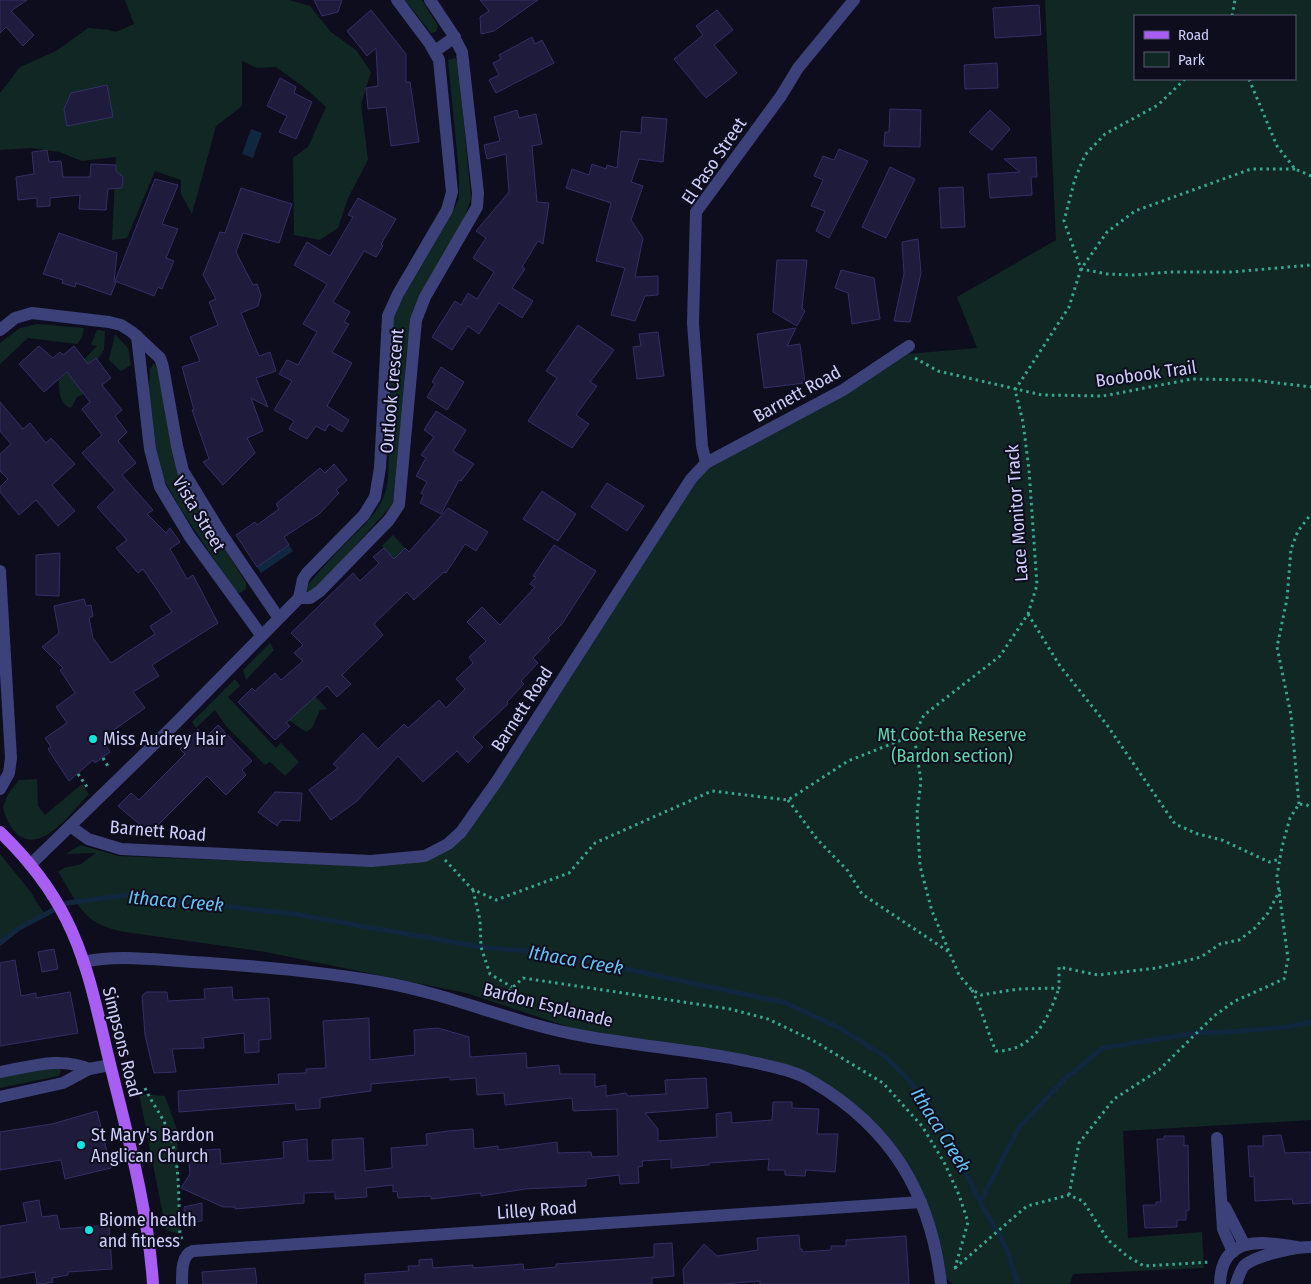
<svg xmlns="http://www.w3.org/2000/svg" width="1311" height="1284" font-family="'Fira Sans Condensed',sans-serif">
	<rect width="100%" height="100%" fill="#0e0d1d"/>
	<g fill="#112723" fill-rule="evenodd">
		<path d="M125,0H289L310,6L331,32L356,50L371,72L361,104L368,160L348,198L338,228L320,240L294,235L293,158L308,147L326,107L305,88L276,67L257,68L242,61V106L216,126L192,214L181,194V180L155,171L127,238L112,240L116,157L82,161L59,152L31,148L0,150V93L20,67L56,51L88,28L109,30L116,32L134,24Z"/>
		<path d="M405,0H422L438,26L436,32L431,33Z"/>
		<path d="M1045,0H1311V1120L1123,1131L1128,1238L1202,1232L1204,1268L1073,1274L1070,1284H952L939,1271L920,1187L815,1077L584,1032L466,993L407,981L266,952L125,932C82,924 80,906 58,872L64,868L81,864L96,853L66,854L80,845L119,856L368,866L460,840L696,480L705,470L845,395L908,354L977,348L957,297L1056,240ZM1135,16H1295V79H1135Z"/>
		<path d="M455,58L458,62L471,198L465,217L411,325L406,356L400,453L393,504L316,589L306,595V587C317,574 328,561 340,549C361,527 384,512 388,479L392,332L394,317L405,294L451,215L459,199V173L448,60Z"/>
		<path d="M37,324L84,328L82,337L77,344L28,338L0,364V343L20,328Z"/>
		<path d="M97,330L105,331L104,350L97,360L96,358L71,377L84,394L77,397L71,408C59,404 59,391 59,380L69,371L71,373L97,346L91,345Z"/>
		<path d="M115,334L128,348L131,365L121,371L109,360Z"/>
		<path d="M154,363L158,370L184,484L246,583V589L240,593L236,592L182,511L164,480L157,455L148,398L150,369Z"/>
		<path d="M393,535L405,548L394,559L382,546Z"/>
		<path d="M270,643L274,650L246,680L243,670Z"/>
		<path d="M235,679L240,686L228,697L276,748L281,743L299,762L285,776L270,762L265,765L227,727L215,710L196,728L192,722Z"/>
		<path d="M315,696L327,709L320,710L312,728L306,732L289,720Z"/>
		<path d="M37,779L38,806L45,815L82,784L89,794C72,811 40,858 15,832C9,825 5,817 3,807L8,794L19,780Z"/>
		<path d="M0,854L30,891L45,915L19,928L0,943Z"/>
		<path d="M59,1067L61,1072L58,1076L0,1088V1076Z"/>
		<path d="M139,1094L165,1096L177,1130L180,1234L166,1230Z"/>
	</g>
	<g fill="#10273f">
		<path d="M251,129L262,133L253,158L242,154Z"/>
		<path d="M289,545L293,551L261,573L257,567Z"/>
	</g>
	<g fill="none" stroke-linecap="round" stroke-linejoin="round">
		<g stroke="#10273f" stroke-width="5">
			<path d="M0,943L19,928L67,903L128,895L294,914L481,947L551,953L786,1003L840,1028L886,1057L909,1080L946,1131L980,1202L1006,1247L1018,1284"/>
			<path d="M980,1202L1020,1126L1067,1077L1103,1048L1196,1033L1228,1032L1287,1027L1311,1022"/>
		</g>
	</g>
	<g fill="#1e1b3d" stroke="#332f67">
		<path d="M0,0H27L11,11L34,35L23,46L6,27L0,33Z"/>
		<path d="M314,0H342L338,12L322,16Z"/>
		<path d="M480,0H538L494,31L481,34L480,17L489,11Z"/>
		<path d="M1039,5L1041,35L995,38L993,8Z"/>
		<path d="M371,10L406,54V82H410L419,142L391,146L386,107L368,109L366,88L378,86L376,48L367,56L347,31Z"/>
		<path d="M717,10L733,30L714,45L737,73L706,98L674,59L703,35L696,26Z"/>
		<path d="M532,37L535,44L542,40L554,63L496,93L489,80L499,75L493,63L501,59L499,55Z"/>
		<path d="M997,63L998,88L965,89L964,65Z"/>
		<path d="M280,78L296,87L294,93L312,102L296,139L279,132L287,116L267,106Z"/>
		<path d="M107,85L113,117L67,126L64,109L71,93Z"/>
		<path d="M890,109L921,110L920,147L884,146L885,132H889Z"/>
		<path d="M517,110L519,118L536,114L542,144L532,146L537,202L549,203L543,244L538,241L522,267L525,269L512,288L533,301L522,318L499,303L479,334L468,326L452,350L432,337L455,301L461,305L468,293L477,299L494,272L473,258L486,238L476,231L509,192L506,154L487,159L484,145L500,141L494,117Z"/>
		<path d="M990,110L1010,129L992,150L969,132Z"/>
		<path d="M642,117L667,119L663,162L639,159L631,182L643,186L631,220L643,238L635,277L658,276V295L645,296L635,321L611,315L625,268L596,261L611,203L566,188L572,169L589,175L592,164L606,169L607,165L617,168L621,131L641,133Z"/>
		<path d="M839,149L868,161L829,238L816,231L825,211L811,206L823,180L814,176L823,156L834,160Z"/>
		<path d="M47,150L49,162L61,161L63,177H90L91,164L116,165V171L123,177L122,188L108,189L106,210L79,209L80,195L50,198V206L37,207V198L18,200L16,177L34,174L32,152Z"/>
		<path d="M1036,157L1037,177H1031L1032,195L990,198L988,174L1020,172L1004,159Z"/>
		<path d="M890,167L915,179L886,238L862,227Z"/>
		<path d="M155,179L178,185L162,224L178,229L166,258L174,261L162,289L158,287L154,296L115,281Z"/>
		<path d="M963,187L965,227L941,228L939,188Z"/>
		<path d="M241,188L292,204L279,243L243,233L236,252L253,285L257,284L261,295L258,306L241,313L259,356L270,352L276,371L256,378L268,407L251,398L263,431L247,438L255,453L223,485L203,462L209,459L192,410H194L182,367L200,361L190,337L218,325L209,302L216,299L203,275L220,232L225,233Z"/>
		<path d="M358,198L396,219L381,244L383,246L376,257L364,251L333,302L350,312L344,322L349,324L332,352L352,363L327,406L349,420L342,432L329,424L325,431L316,426L307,439L289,429L294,421L274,410L292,381L279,374L287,360L298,365L317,332L303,324L327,284L294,265L307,242L330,256L353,217L348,215Z"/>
		<path d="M59,233L117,253L114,282H116L111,295L76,283L75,287L62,283L63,280L43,274Z"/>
		<path d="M918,239L921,273L910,322L894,321L904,274L902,242Z"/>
		<path d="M777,260H807L802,308L805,311L797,326L773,312Z"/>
		<path d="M841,270L874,278L880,319L852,324L848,293L835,288Z"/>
		<path d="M578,325L614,350L590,382L597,386L576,415L589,424L572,448L528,421L557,378L546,371Z"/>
		<path d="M796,328L787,346L800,344L805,383L764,388L757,334Z"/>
		<path d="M658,332L664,376L637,379L633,347L641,346L639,334Z"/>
		<path d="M39,346L53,358L60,352L63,355L74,346L88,364L96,358L111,378L102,385L122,410L115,416L127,432L118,441L136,463L122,475L153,510L147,514L166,533L170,528L180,542L170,549L187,579L193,575L218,623L152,665L159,676L133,692L145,708L104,737L106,741L104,742L110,752L95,763L93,760L69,781L48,749L51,747L45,738L67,723L56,707L75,693L60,670L63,668L42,647L59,633L54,606L84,599L86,606L91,605L93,616L89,618L93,638L111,663L155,634L150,626L172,612L143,569L138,573L116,548L127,540L97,507L115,490L82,453L102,435L82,409L90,402L67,372L44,392L19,364Z"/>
		<path d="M441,367L464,382L447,410L427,397L435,384L432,382Z"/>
		<path d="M0,402L23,429L30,423L46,443L51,438L75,464L52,485L75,511L58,526L36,500L19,515L0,492V487L8,479L0,471V454L11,444L0,431Z"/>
		<path d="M436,411L466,430L453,451L474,464L461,481L459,480L441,514L420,503L424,495L421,493L427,482L416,476L426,458L421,455L434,437L424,430Z"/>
		<path d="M334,464L347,480L336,490L339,493L319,514L284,537L289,545L257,567L236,535L255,522L257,525L279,509L276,504L320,468L325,473Z"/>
		<path d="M607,483L644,506L627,531L591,507Z"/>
		<path d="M542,491L576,514L558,541L523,519Z"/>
		<path d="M448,508L488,532L476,551L465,544L446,573L444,572L414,600L407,592L374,624L383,635L342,675L351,684L337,697L327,686L286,723L290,726L275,740L238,702L252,688L255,691L275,673L281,680L303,661L294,653L303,645L291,633L353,573L360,581L379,563L373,557L384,548L394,559L405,548L409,552Z"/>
		<path d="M554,545L596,571L562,624L548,638L550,640L533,658L538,663L521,681L524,684L507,702L508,704L473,737L483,747L468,763L457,751L423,782L398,756L357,801L331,820L309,790L338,768L333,764L363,733L378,749L404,724L408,728L439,700L446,708L465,689L456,679L473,663L469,657L486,641L467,622L482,607L500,625L535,587L530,584L536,577L533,576Z"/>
		<path d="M60,553L59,596L36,595V555Z"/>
		<path d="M218,725L252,761L242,770L246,775L226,795L207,776L150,833L118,806L131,793L139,800L185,754L180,749L198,729L205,738Z"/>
		<path d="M275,792L302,793L300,821L281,820L277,826L258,812Z"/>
		<path d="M54,949L58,969L42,972L38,952Z"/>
		<path d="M15,960L21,996L36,993V998L70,992L78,1033L0,1046V963Z"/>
		<path d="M232,987L233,1000L269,998L271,1039L259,1040V1052L245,1053L244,1033L203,1038L204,1048L172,1049L176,1072L154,1073L145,1035L142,996L146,992H167L168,1001L205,999L204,989Z"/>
		<path d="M369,1018L370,1060L415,1055L414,1030L438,1028L469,1037L470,1057L526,1053L527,1068L559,1065L560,1074H595V1087L606,1085V1096L626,1093L628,1096L666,1094L665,1080L706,1078L708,1108L645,1113L658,1129V1141L717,1137L716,1114L731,1112L732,1123L772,1120L773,1102H792V1108L819,1109L817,1134H838L835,1172L806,1170L805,1176L785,1175V1170H768L769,1159L709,1163V1165L671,1168V1159L642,1161L643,1166L638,1167L639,1183L620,1184L619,1175L586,1179V1186L525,1189L481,1196V1193L431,1199V1196L398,1198L397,1191L393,1192V1185L366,1188L367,1197L335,1199V1192L304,1193V1203L235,1209V1207H223L181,1188L190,1174L189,1162L205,1160V1150L220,1149L221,1164L284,1158L283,1142L307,1139L308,1161L333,1160L332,1140L363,1138L365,1171L392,1168L391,1148L427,1145L426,1134L448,1131L473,1129L474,1149L498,1146V1150L557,1142L558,1153L591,1152L592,1157L618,1156L617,1109L573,1111L572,1098L505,1105L504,1093L477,1095L476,1078L450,1080V1077L371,1084V1091L320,1098V1108L296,1110L295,1103L179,1112L178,1091L279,1084L278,1074L306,1073V1069L326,1068L323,1021Z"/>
		<path d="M97,1111L111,1168L65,1179L61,1160L0,1170V1132L52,1124Z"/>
		<path d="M1281,1135L1285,1153L1311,1152V1203L1293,1204L1292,1199L1255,1201L1254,1176L1250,1177L1248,1146H1263V1136Z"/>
		<path d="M1164,1136H1184V1146L1188,1145L1189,1210L1186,1211V1220H1177V1227L1145,1228L1143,1205H1156V1202H1161L1157,1139H1164Z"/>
		<path d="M39,1200L42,1217L57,1215L60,1229L109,1225L112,1269L68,1272V1275L52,1278L53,1282L41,1284H37L35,1272L0,1278V1226L27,1222L23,1203Z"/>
		<path d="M202,1203V1221L185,1223L184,1207Z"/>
		<path d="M799,1235L800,1249H802V1252L831,1250V1246H846V1240L906,1236L909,1284H760V1281L724,1284H684L683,1269L704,1244L717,1256L758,1250L757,1238Z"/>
		<path d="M672,1243L674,1276L652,1278V1284H365V1274L409,1271L408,1266H419V1260L432,1259L433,1268L473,1265V1268L523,1264L524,1270L556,1267V1264L654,1257V1244Z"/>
		<path d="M255,1268L257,1284H203L202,1272Z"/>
	</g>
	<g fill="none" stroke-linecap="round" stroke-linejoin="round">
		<g stroke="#37a692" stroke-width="3" stroke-dasharray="2.5 4" stroke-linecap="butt">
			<path d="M1232,16L1235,0"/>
			<path d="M1185,79L1158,105L1105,134L1085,155L1075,179L1064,221L1081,269L1069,307L1015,390L1023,422L1029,470L1037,585L1028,614L1000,656L924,715L914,735L921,781L917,813L920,866L932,911L959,975L971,989L981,995L1018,989L1059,988V967L1098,975L1157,968L1201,957L1220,944L1239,940L1254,929L1268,913L1280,890"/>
			<path d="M1249,79L1277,146L1295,169L1311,176"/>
			<path d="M1295,169H1251L1135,211L1107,232L1081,269L1107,274L1134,275L1170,272H1232L1311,265"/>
			<path d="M915,358L938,371L1042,395L1103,396L1192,379L1253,380L1311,387"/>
			<path d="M1028,614L1060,666L1107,725L1175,824L1198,834L1222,840L1269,862L1280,859"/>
			<path d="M103,758L109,768"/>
			<path d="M78,774L88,788"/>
			<path d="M788,800L817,839L848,871L862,894L949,952"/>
			<path d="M1299,804L1291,715L1277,647L1287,599L1291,549L1298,531L1311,514"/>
			<path d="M445,860L472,889L496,900L569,873L595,843L712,791L788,800L848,761L914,735"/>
			<path d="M473,890L480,920L481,947L490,974L512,987"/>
			<path d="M972,990C982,1010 987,1031 996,1051C1034,1051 1048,1019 1059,988"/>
			<path d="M499,1000L523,978L730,1009L768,1019L814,1041L883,1083L922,1126L944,1162L959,1195L968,1222L955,1268H952"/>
			<path d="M145,1088C152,1104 163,1116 169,1133C181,1164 178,1201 180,1234L183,1242"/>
			<path d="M1069,1195L1079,1143L1114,1099L1159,1070L1214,1016L1235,1001L1284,979L1288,959L1277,876L1282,847L1290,818L1299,804L1307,805L1311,808"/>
			<path d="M955,1268L1027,1206L1069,1195L1083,1201L1108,1240L1127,1256L1144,1266L1211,1262"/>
		</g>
		<g stroke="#3c4179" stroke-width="12">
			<path d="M435,51L455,37"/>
			<path d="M0,330L15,318L32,313L109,322L121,325L132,332L160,358L163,367L177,446L183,471L221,533L278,617"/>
			<path d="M137,336L150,449L160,487L190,537L261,635"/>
			<path d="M706,463L702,446L693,323L696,212L781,96L798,68L854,0"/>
			<path d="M0,571L11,758L9,773L0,789"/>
			<path d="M299,598H310L320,591L389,520L399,505L416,320L425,297L477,207L478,193L462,52L452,33L430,0"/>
			<path d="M70,826L88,839L121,849L371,861L425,856L448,844L461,832L497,781L691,479L706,463L843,390L909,346"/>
			<path d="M30,865L172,727L299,598L303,579L307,573L364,515L375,497L380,468L388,316L398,294L447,210L452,192L439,60L430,44L397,0"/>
			<path d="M83,962C118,954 157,960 193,962C256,966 320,971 381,982C450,994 515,1024 584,1036C638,1046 693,1050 747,1061C769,1066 794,1070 813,1082C891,1128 931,1194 941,1284"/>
			<path d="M0,1072C30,1067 60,1056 89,1069"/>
			<path d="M0,1097L63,1083L89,1069L110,1065"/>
			<path d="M1217,1138L1223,1229L1233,1252"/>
			<path d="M1225,1207L1244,1244"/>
			<path d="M182,1284C182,1273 181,1255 193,1251L921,1202"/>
			<path d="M1220,1284C1221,1235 1262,1241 1297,1247"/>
			<path d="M1236,1284C1238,1278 1240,1271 1244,1266C1255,1255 1296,1247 1311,1247"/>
		</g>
		<path stroke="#a85ef2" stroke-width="12" d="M0,832C26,857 50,887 66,919C89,964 98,1016 110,1064C128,1137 148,1209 153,1284"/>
	</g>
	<g fill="#12e3de" stroke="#0e0d1d" stroke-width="2">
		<circle cx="93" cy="739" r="5"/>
		<circle cx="81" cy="1145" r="5"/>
		<circle cx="89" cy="1230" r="5"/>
	</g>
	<g text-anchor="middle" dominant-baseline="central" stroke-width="4" stroke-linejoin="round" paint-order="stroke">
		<g font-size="18" fill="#cecefb" stroke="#0e0d1d">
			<text transform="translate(714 161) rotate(-56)">El Paso Street</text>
			<text transform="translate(1146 374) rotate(-8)">Boobook Trail</text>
			<text transform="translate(392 391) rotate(-85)">Outlook Crescent</text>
			<text transform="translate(797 394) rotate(-29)">Barnett Road</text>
			<text transform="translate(1017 513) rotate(-94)">Lace Monitor Track</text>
			<text transform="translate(199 514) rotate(59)">Vista Street</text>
			<text transform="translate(522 709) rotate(-57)">Barnett Road</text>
			<text transform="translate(158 831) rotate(5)">Barnett Road</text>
			<text transform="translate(548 1005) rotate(14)">Bardon Esplanade</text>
			<text transform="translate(122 1042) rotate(76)">Simpsons Road</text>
			<text transform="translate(537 1210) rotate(-4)">Lilley Road</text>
		</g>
		<g font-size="18" fill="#61d4a9" stroke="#0e0d1d">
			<text x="952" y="735">Mt Coot-tha Reserve<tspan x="952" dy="21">(Bardon section)</tspan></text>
		</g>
		<g font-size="18" fill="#cecefb" stroke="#0e0d1d" text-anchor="start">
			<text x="103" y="739">Miss Audrey Hair</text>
			<text x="91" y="1135">St Mary's Bardon<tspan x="91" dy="21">Anglican Church</tspan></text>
			<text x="99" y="1220">Biome health<tspan x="99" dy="21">and fitness</tspan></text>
		</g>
		<g font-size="19" font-style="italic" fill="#64c2f3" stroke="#0e0d1d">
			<text transform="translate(176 901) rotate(5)">Ithaca Creek</text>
			<text transform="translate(576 960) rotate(10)">Ithaca Creek</text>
			<text transform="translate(941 1130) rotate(58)">Ithaca Creek</text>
		</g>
	</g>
	<rect x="1134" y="15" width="162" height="65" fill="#0e0d1d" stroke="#5b5a76"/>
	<rect x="1144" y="31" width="25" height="8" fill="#a85ef2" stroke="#5b5a76"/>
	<text x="1178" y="40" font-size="15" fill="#cecefb">Road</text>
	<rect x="1144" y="52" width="25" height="15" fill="#112723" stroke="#5b5a76"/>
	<text x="1178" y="65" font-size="15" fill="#cecefb">Park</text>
</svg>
